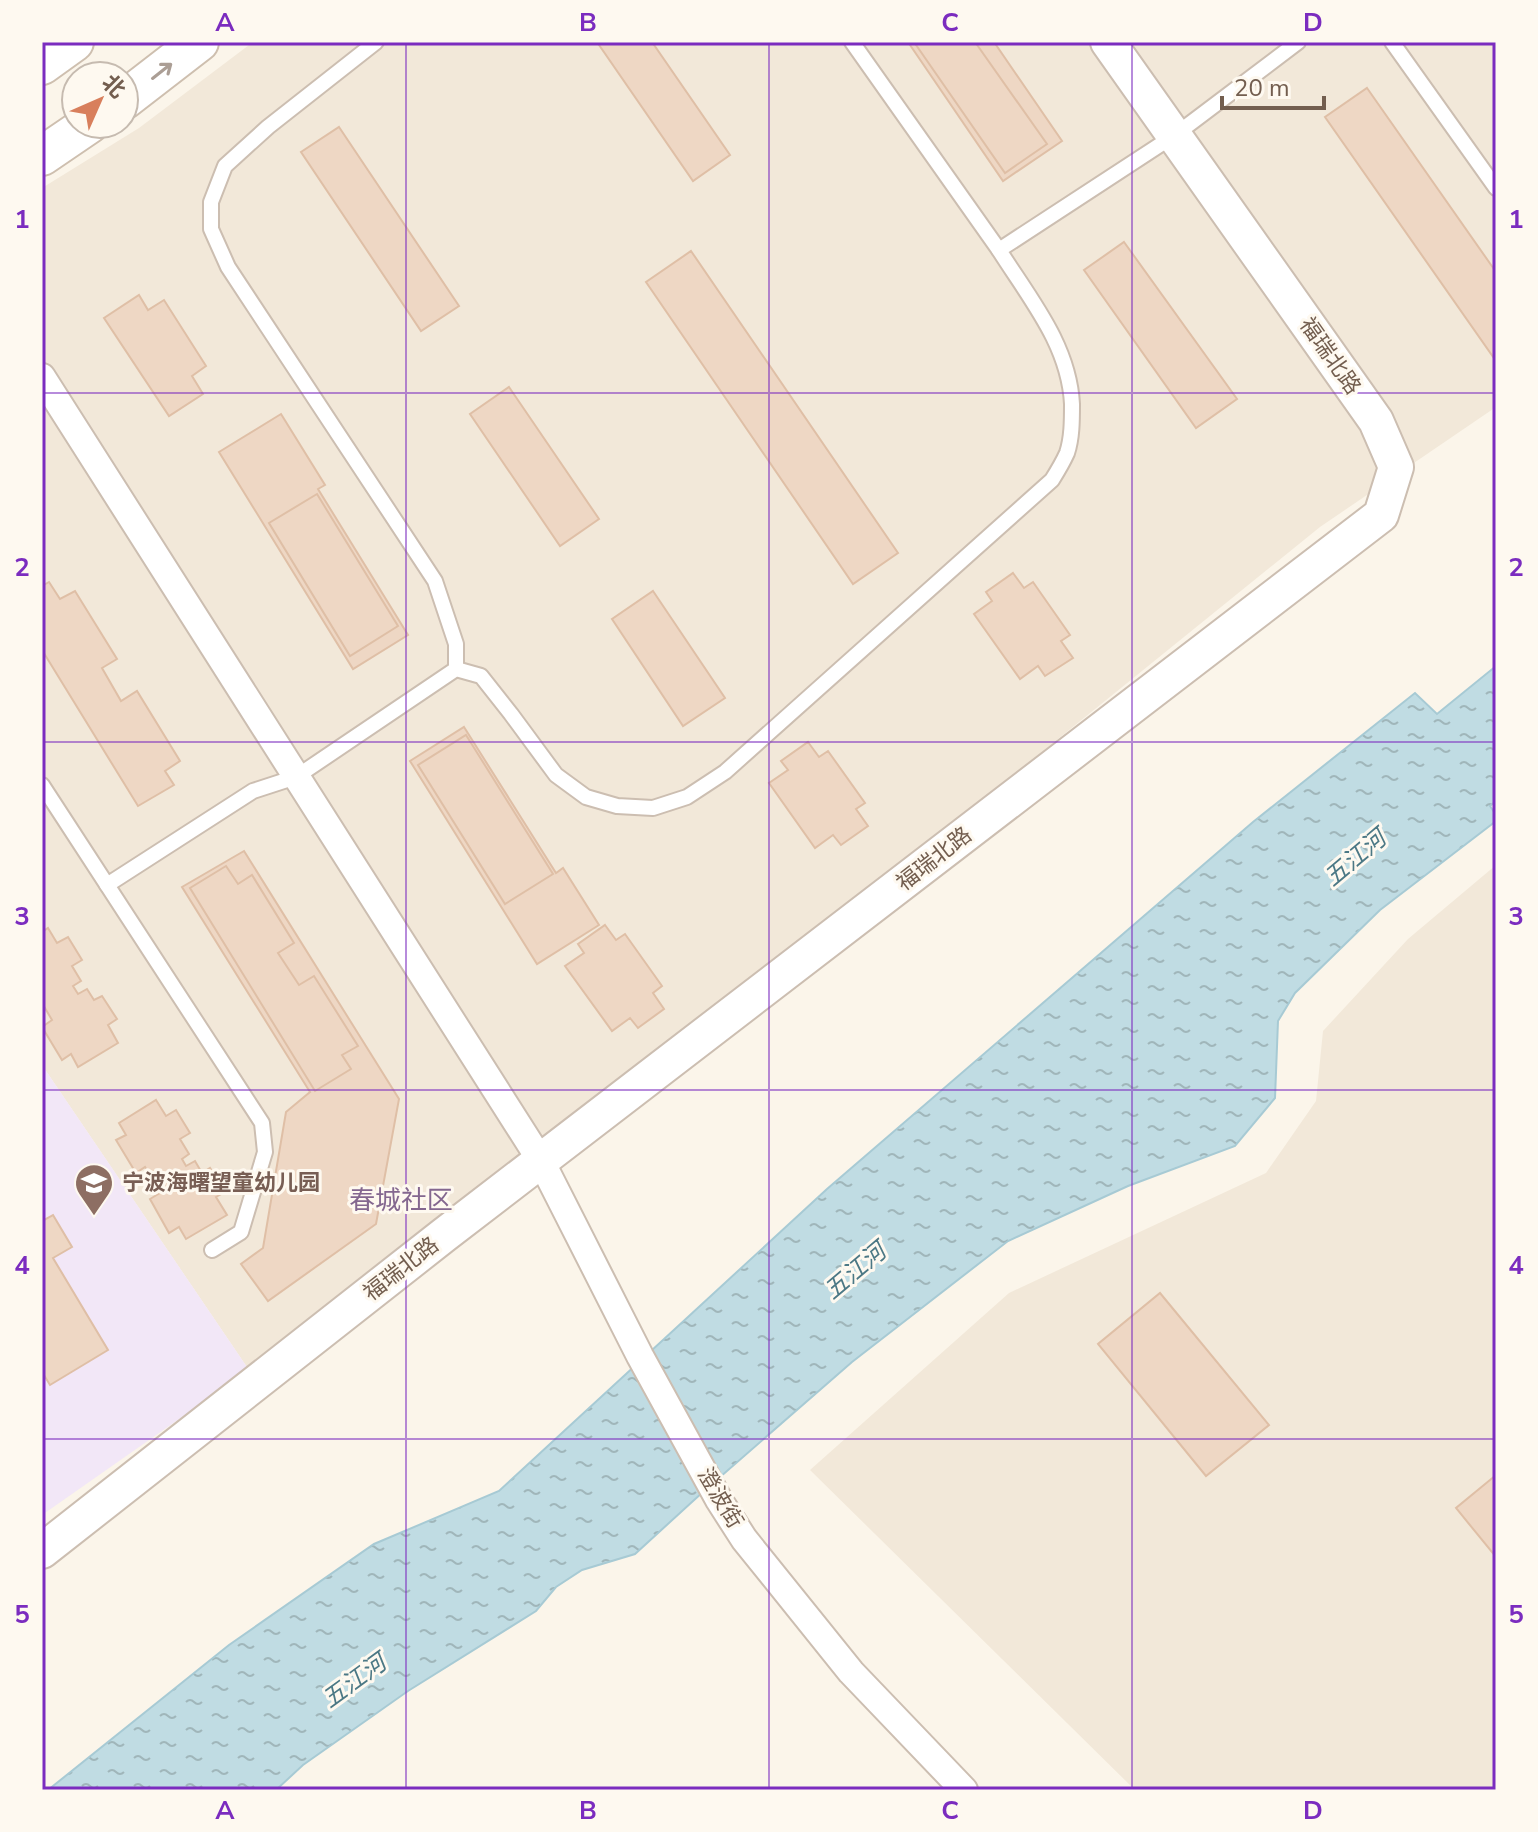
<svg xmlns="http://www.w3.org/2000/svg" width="1538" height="1832" font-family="'Nunito Sans','Noto Sans SC',sans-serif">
	<defs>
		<pattern id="water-ripples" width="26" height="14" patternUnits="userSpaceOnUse" patternTransform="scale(2)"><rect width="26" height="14" fill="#c0dce3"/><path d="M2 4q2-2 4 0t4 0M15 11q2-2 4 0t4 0" fill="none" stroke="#a0b6ba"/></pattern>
	</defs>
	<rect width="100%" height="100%" fill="#fbf5ea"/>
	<g fill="#f2e8d9">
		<path d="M253,42H1496V407L1320,527L791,955L249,1370L42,1065V188L139,128Z"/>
		<path d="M1496,865V1790H1135L810,1470L1009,1293L1266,1173L1316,1101L1323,1031L1408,939Z"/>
	</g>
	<path fill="#f2e7f7" d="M42,1065L249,1370L42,1515Z"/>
	<path fill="url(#water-ripples)" stroke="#a7cad4" stroke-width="2" d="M1496,666V801L1490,806L1496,815V821L1380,910L1295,993L1278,1021L1275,1098L1235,1146L1128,1186L1008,1241L852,1362L704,1491L635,1554L582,1570L556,1587L536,1611L408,1691L303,1765L276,1790H48L229,1645L374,1544L499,1491L827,1189L1253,822L1415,693L1437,714Z"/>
	<g fill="#eed7c4" stroke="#dfbfa6" stroke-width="2">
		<path d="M597,42H652L730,155L693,181Z"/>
		<path d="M908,42H994L1062,141L1003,181Z"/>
		<path d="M914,42H975L1047,144L1005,173Z"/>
		<path d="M1367,88L1496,272V361L1325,117Z"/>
		<path d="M339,127L459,306L421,331L301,152Z"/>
		<path d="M1124,242L1237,399L1196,428L1084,270Z"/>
		<path d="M691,251L898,553L853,584L646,282Z"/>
		<path d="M139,295L148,310L164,300L206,366L192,376L203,394L169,416L104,318Z"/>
		<path d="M509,387L599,519L560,546L470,414Z"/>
		<path d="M281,414L325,485L318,489L408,635L353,669L219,452Z"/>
		<path d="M317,494L398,626L350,656L269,523Z"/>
		<path d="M1013,573L1024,588L1033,582L1070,635L1061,641L1073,658L1045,676L1038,666L1020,679L974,614L992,601L986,592Z"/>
		<path d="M49,582L60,599L75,591L117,659L102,668L121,701L137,691L180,761L165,771L174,785L138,806L42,650V586Z"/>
		<path d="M653,591L725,698L683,726L612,619Z"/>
		<path d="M464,727L556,873L563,868L599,925L537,964L410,761Z"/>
		<path d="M466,735L553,874L505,904L418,765Z"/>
		<path d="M808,742L819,757L828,751L865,803L856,809L868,826L841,845L833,835L815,848L769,783L788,770L781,761Z"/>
		<path d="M244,851L399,1099L376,1224L268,1301L241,1264L263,1248L286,1112L310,1092L182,887Z"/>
		<path d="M226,866L238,884L252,875L294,943L278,953L299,985L314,976L358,1046L342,1055L351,1069L315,1091L190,888Z"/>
		<path d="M605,925L616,940L625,934L662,986L653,993L664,1009L638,1028L630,1018L612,1031L565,966L584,953L578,944Z"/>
		<path d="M48,928L57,943L68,937L82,960L72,966L81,981L73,986L78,994L87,989L94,1000L102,996L117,1019L108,1025L118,1043L78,1067L71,1054L62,1060L42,1027L52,1020L42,1003V932Z"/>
		<path d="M156,1100L166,1116L176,1110L190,1133L180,1139L189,1154L182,1159L186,1166L195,1161L202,1173L210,1168L225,1192L216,1197L227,1215L186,1239L179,1227L169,1233L150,1199L160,1193L145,1167L136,1173L116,1140L126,1135L119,1123Z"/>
		<path d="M53,1215L72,1247L53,1258L108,1350L50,1385L42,1372V1221Z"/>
		<path d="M1160,1293L1269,1425L1206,1476L1098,1344Z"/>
		<path d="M1496,1475V1557L1456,1508Z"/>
	</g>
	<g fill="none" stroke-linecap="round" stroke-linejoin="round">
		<g stroke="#ccbeb1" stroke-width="18">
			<g id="service">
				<path d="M376,42L268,127L225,166L211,202V229L228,267L435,581L456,644V669"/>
				<path d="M852,42L999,250"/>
				<path d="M1392,42L1496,188"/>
				<path d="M42,785L262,1123L265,1152L241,1232L212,1250"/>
				<path d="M107,885L253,791L296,777L456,669L481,676L511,714L556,775L586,797L617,806L653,808L687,797L725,772L1052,480C1057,472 1063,462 1067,453C1072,438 1072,420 1072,404C1069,345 1030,299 999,250L1175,135L1298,42"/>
			</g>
		</g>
		<g stroke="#ccbeb1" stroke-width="30">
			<path id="minor" d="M42,377L541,1161L640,1356L719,1500L744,1539L851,1672L964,1790"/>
		</g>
		<g stroke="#ccbeb1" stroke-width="38">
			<path id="tertiary" d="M42,1551L444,1235L1381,515L1396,467L1376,421L1108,42"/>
		</g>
		<g stroke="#cebfaf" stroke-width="42">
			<g id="secondary">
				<path d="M42,65L74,42"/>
				<path d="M124,100L199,42"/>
				<path d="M42,156L89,124"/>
			</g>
		</g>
		<use href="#service" stroke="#fff" stroke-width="14"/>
		<use href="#minor" stroke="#fff" stroke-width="26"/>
		<use href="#tertiary" stroke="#fff" stroke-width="34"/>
		<use href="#secondary" stroke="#fff" stroke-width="38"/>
	</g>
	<defs><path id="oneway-shaft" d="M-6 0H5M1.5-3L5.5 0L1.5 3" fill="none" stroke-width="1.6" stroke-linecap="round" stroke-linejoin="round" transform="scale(2)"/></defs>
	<use stroke="#ab9e95" href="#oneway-shaft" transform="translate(162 71) rotate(-38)"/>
	<path fill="none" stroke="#7b2cbf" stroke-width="2" stroke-opacity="0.55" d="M406,42V1790M769,42V1790M1132,42V1790M42,393H1496M42,742H1496M42,1090H1496M42,1439H1496"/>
	<defs>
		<g id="school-pin" transform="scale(2)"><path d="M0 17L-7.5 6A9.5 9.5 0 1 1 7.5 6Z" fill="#8d6e63" stroke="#fef9f0"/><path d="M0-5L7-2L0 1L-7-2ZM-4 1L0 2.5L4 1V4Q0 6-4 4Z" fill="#fff"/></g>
	</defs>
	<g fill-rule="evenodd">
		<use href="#school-pin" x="94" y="1183"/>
	</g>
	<g text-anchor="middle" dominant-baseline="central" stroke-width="6" stroke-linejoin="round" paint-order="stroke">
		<g font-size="22" fill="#735e4f" stroke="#fef9f0">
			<text transform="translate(1330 356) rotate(55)">福瑞北路</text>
			<text transform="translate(934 859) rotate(-38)">福瑞北路</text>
			<text transform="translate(401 1269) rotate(-38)">福瑞北路</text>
			<text transform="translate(720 1498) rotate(59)">澄波街</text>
		</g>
		<g font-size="22" font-weight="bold" fill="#785e54" stroke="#fef9f0" text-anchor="start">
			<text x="122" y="1183">宁波海曙望童幼儿园</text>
		</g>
		<g font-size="24" font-style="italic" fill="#4b7885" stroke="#fef9f0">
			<text transform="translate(1355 858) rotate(-40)">五江河</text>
			<text transform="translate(855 1271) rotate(-40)">五江河</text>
			<text transform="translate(354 1681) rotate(-36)">五江河</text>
		</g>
		<g font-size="26" fill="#84678f" stroke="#fef9f0">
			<text x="401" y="1200">春城社区</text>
		</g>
	</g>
	<rect width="1538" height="1832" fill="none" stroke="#fef9f0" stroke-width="88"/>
	<g transform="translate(100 100) rotate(45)"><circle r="38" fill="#fef9f0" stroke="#c6bbb0" stroke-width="2"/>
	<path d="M0-6L14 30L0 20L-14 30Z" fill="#d87f5c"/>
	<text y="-12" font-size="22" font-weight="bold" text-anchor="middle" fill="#735e4f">北</text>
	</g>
	<path d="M1222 96v12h102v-12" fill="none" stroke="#735e4f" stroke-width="4"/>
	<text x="1234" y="96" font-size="24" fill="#735e4f" stroke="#fef9f0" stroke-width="6" paint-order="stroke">20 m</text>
	<rect x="44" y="44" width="1450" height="1744" fill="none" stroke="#7b2cbf" stroke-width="3"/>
	<g font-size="26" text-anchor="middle" font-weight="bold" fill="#7b2cbf">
		<text x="225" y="31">A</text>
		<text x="588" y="31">B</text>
		<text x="950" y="31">C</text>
		<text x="1313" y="31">D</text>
		<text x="22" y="228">1</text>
		<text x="1516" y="228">1</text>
		<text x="22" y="576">2</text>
		<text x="1516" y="576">2</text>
		<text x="22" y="925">3</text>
		<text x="1516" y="925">3</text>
		<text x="22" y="1274">4</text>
		<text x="1516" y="1274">4</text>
		<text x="22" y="1623">5</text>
		<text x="1516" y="1623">5</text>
		<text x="225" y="1819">A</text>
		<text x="588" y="1819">B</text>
		<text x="950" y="1819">C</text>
		<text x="1313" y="1819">D</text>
	</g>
</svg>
